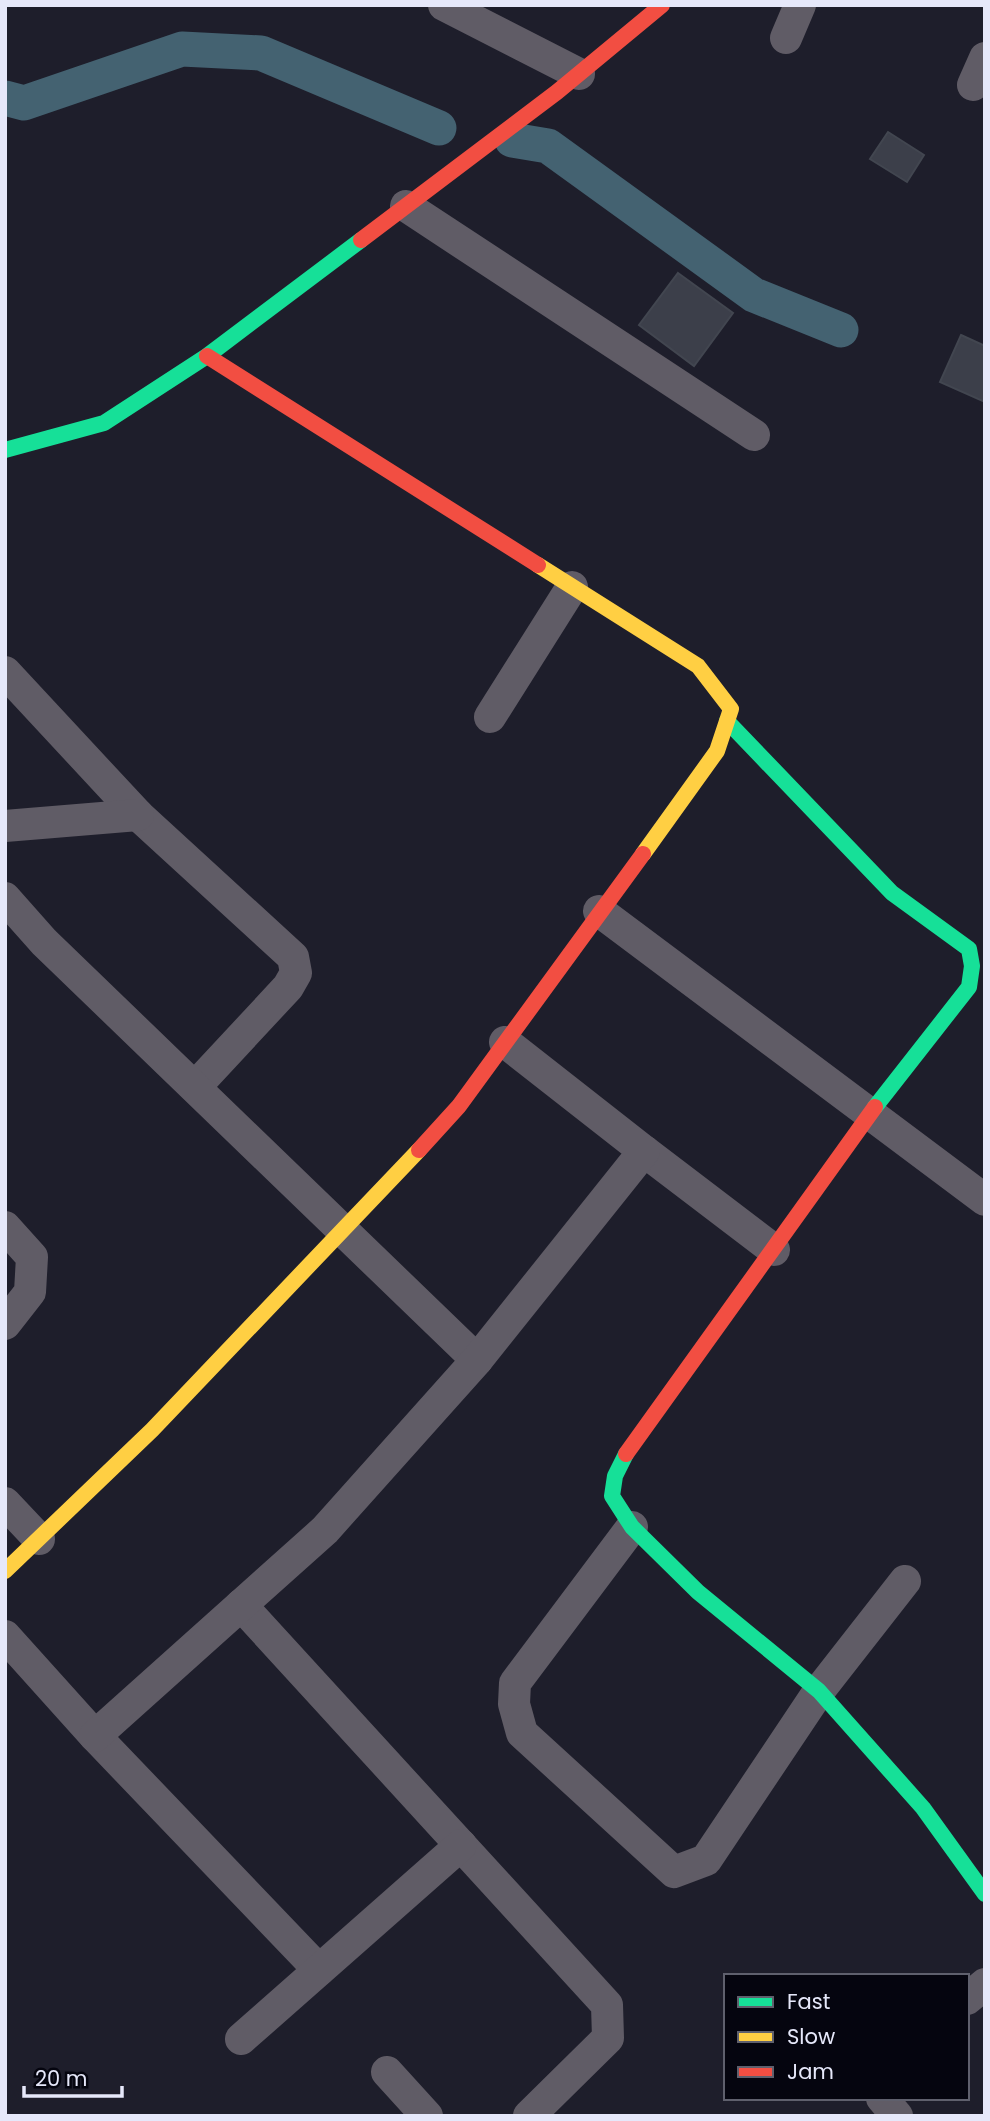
<svg xmlns="http://www.w3.org/2000/svg" width="990" height="2121" font-family="Poppins,sans-serif">
	<rect width="100%" height="100%" fill="#1e1e2b"/>
	<g fill="none" stroke-linecap="round" stroke-linejoin="round">
		<g stroke="#446271" stroke-width="35">
			<path d="M5,98L24,103L182,49L261,53L439,128"/>
			<path d="M512,140L548,146L754,295L841,330"/>
		</g>
	</g>
	<g fill="#3c3f4a" stroke="#424650" stroke-width="2">
		<path d="M888,132L924,155L907,182L870,159Z"/>
		<path d="M678,273L733,313L694,366L639,325Z"/>
		<path d="M961,335L985,346V402L940,382Z"/>
	</g>
	<g fill="none" stroke-linecap="round" stroke-linejoin="round">
		<g stroke="#605c66" stroke-width="32">
			<path d="M444,5L579,74"/>
			<path d="M786,38L800,5"/>
			<path d="M973,85L985,58"/>
			<path d="M406,206L754,435"/>
			<path d="M5,672L138,815L293,957L296,973L288,987L195,1087"/>
			<path d="M490,717L572,587"/>
			<path d="M5,826L138,815"/>
			<path d="M5,898L44,942L477,1360"/>
			<path d="M599,911L985,1200"/>
			<path d="M644,1151L774,1250"/>
			<path d="M5,1227L32,1257L30,1292L5,1324"/>
			<path d="M5,1503L39,1539"/>
			<path d="M632,1527L515,1683L514,1704L522,1733L674,1872L706,1860L819,1691L905,1581"/>
			<path d="M241,1605L607,2005L608,2038L529,2116"/>
			<path d="M5,1636L95,1736L319,1970"/>
			<path d="M95,1736L325,1530L477,1360L644,1151L505,1042"/>
			<path d="M967,1999L985,1984"/>
			<path d="M241,2039L461,1845"/>
			<path d="M387,2072L427,2116"/>
			<path d="M882,2098L897,2116"/>
		</g>
		<g stroke="#16e098" stroke-width="16">
			<path d="M5,450L104,423L207,356L361,240"/>
			<path d="M727,721L892,893L969,949L972,966L969,987L875,1107"/>
			<path d="M626,1454L615,1476L612,1496L632,1527L698,1592L819,1691L923,1808L985,1894"/>
		</g>
		<g stroke="#ffcf43" stroke-width="16">
			<path d="M538,565L698,666L731,709L717,751L643,854"/>
			<path d="M5,1571L152,1430L419,1150"/>
		</g>
		<g stroke="#f24e42" stroke-width="16">
			<path d="M361,240L557,92L662,5"/>
			<path d="M207,356L538,565"/>
			<path d="M419,1150L459,1106L643,854"/>
			<path d="M626,1454L875,1107"/>
		</g>
	</g>
	<rect width="990" height="2121" fill="none" stroke="#e6e8fa" stroke-width="14"/>
	<rect x="724" y="1974" width="245" height="126" fill="#05050f" stroke="#5f606d" stroke-width="2"/>
	<rect x="738" y="1997" width="35" height="10" fill="#16e098" stroke="#5f606d" stroke-width="2"/>
	<text x="787" y="2009" font-size="21" fill="#e6e8fa">Fast</text>
	<rect x="738" y="2032" width="35" height="10" fill="#ffcf43" stroke="#5f606d" stroke-width="2"/>
	<text x="787" y="2044" font-size="21" fill="#e6e8fa">Slow</text>
	<rect x="738" y="2067" width="35" height="10" fill="#f24e42" stroke="#5f606d" stroke-width="2"/>
	<text x="787" y="2079" font-size="21" fill="#e6e8fa">Jam</text>
	<path d="M24 2086v10h98v-10" fill="none" stroke="#e6e8fa" stroke-width="3.5"/>
	<text x="35" y="2086" font-size="21" fill="#e6e8fa" stroke="#05050f" stroke-width="5" paint-order="stroke">20 m</text>
</svg>
